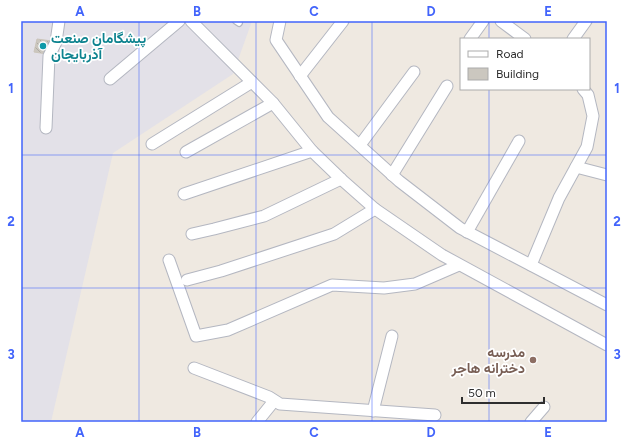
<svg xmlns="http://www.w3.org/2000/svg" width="628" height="443" font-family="Figtree,Vazirmatn,sans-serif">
	<defs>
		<pattern id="building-back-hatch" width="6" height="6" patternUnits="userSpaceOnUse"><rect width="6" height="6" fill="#cbc7bf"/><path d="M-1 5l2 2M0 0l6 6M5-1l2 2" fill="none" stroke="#afaba4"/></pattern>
	</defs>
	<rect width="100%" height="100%" fill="#efe9e1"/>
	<path fill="#e3e1e8" d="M21,21H252L233,74L113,153L51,422H21Z"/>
	<path fill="url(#building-back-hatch)" stroke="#cbc5ba" d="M37,39L52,41L47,54L34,52Z"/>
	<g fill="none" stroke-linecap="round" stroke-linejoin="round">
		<g stroke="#b4b7c1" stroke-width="8">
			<path id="lane" d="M236,21L239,23"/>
		</g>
		<g stroke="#b4b7c1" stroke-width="13">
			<g id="street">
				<path d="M191,21L273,103L312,151L341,179L375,209L442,255L607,345"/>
				<path d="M280,21L276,40L328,117L399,181L460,228L607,305"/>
				<path d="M501,21L525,39"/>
				<path d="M470,39L483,21"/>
				<path d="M573,39L586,21"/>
				<path d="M300,76L343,21"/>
				<path d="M110,79L179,21"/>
				<path d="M46,128L49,56L56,42L59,21"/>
				<path d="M152,144L252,82"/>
				<path d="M360,145L414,72"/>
				<path d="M186,152L273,103"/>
				<path d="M576,167L607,175"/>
				<path d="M392,175L447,86"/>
				<path d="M184,194L312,151"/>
				<path d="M467,232L519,141"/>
				<path d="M192,234L214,229L264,216L341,179"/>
				<path d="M169,260L196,336L228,330L332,285L384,288L415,284L459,265"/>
				<path d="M531,265L559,198L587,147L593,116L588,95L583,89"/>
				<path d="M187,280L221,271L334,234L375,209"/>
				<path d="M194,368L269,397L280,404L435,415"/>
				<path d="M373,411L392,336"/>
				<path d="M257,422L274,401"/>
				<path d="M531,422L544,407"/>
			</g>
		</g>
		<use href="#lane" stroke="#fff" stroke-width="5.5"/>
		<use href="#street" stroke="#fff" stroke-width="11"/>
	</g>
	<path fill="none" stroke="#4264fb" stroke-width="1" stroke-opacity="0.55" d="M139,21V422M256,21V422M372,21V422M489,21V39M489,89V422M21,155H607M21,288H607"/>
	<circle fill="#0f9aa8" stroke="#fff" stroke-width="1.5" cx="43" cy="46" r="4"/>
	<circle fill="#8d6e63" stroke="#fff" stroke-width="1.5" cx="533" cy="360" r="4"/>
	<g text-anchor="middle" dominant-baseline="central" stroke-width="3.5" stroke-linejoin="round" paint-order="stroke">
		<g font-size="14" font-weight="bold" fill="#0d838f" stroke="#fff" text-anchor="start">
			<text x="51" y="38">پیشگامان صنعت<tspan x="51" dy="16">آذربایجان</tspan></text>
		</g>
		<g font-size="14" font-weight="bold" fill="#785e54" stroke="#fff" text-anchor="end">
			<text x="525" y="352">مدرسه<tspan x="525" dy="16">دخترانه هاجر</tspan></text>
		</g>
	</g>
	<rect width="628" height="443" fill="none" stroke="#ffffff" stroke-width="44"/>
	<rect x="460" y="38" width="130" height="52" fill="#ffffff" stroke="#ababab"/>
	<rect x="468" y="51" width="20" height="6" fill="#ffffff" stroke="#ababab"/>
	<text x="496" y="58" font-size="12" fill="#2e2e2e">Road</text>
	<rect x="468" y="68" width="20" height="12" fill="#cbc7bf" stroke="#ababab"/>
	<text x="496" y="78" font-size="12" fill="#2e2e2e">Building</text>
	<path d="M462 397v6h82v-6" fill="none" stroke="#2e2e2e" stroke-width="2"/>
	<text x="468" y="397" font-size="12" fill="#2e2e2e" stroke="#ffffff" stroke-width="3" paint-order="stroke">50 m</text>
	<rect x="22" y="22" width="584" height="399" fill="none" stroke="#4264fb" stroke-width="1.5"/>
	<g font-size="13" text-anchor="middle" font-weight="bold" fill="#4264fb">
		<text x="80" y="16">A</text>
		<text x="197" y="16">B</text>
		<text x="314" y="16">C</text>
		<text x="431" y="16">D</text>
		<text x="548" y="16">E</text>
		<text x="11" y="93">1</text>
		<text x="617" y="93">1</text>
		<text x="11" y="226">2</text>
		<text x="617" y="226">2</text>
		<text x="11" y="359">3</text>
		<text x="617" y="359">3</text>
		<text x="80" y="437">A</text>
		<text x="197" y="437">B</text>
		<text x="314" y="437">C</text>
		<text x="431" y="437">D</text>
		<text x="548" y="437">E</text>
	</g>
</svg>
